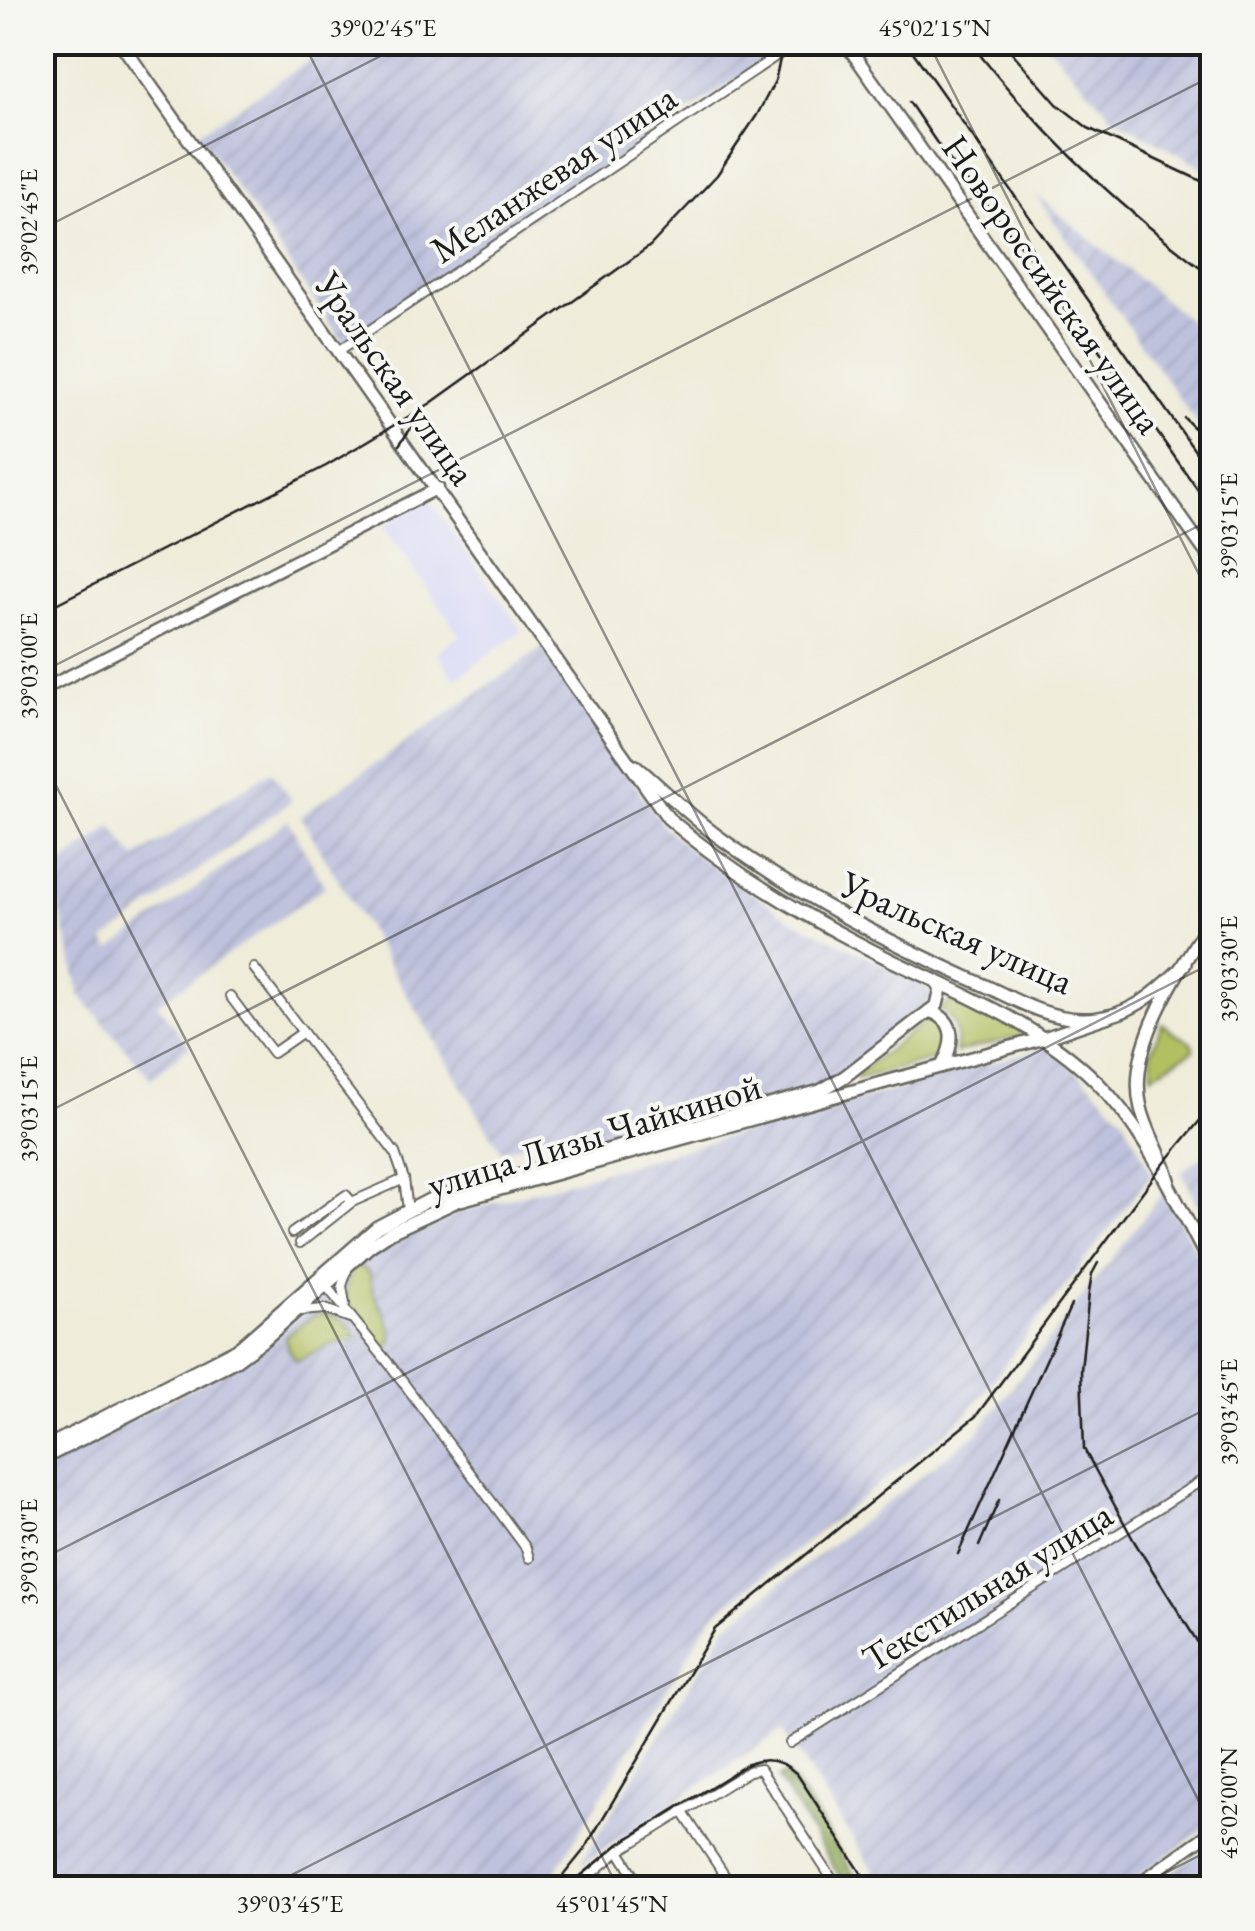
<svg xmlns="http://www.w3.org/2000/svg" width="1255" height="1931" font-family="'EB Garamond',serif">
	<defs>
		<pattern id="industrial-furrows" width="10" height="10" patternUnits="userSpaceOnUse" patternTransform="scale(2.5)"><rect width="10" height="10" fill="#bfc2dd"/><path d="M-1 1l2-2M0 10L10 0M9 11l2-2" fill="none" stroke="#a4a6bd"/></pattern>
		<pattern id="forest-crowns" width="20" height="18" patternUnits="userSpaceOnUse" patternTransform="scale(2.5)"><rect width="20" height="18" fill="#8da658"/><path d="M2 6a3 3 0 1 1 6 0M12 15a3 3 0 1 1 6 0" fill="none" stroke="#728648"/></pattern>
	</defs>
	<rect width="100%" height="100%" fill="#f6f6f2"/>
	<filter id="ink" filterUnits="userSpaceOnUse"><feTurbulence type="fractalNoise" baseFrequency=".01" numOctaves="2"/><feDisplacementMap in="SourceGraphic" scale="20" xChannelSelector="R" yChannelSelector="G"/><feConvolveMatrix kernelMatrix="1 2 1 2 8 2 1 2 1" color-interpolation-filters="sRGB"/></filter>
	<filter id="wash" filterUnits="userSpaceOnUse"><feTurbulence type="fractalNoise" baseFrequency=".0048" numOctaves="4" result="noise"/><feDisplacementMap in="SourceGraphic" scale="40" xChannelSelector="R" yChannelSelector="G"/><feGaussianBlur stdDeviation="2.25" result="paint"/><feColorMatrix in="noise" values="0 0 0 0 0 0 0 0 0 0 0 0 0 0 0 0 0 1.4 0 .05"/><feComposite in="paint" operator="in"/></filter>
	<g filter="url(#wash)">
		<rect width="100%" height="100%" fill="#efecda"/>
		<path fill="#d7d7f8" d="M430,500L522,631L456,679L437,653L460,635L383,526Z"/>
		<g fill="url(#industrial-furrows)">
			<path d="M336,43H791L344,343L199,133Z"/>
			<path d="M1046,43H1212V173L1113,117Z"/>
			<path d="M1035,194L1196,326L1212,334V445Z"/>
			<path d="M544,647L663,826L696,855L792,920L931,987V1000L923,1011L841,1075L809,1090L638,1138L585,1148L579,1128L501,1151L300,816Z"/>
			<path d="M271,771L292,800L104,941L111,950L288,820L325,887L157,1004L189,1046L151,1079L81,996L51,873L112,826L135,858Z"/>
			<path d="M1047,1047L1086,1080L1123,1117L1152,1173L964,1417L712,1616L545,1888H43V1465L253,1357L353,1265L374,1250L453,1214Z"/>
			<path d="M1212,1125V1236L1182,1172L1209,1151L1202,1141Z"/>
			<path d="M1165,1190L1212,1285V1824L1121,1888H885L783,1730L580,1865L727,1625L977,1433Z"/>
			<path d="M1212,1844V1888H1150Z"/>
		</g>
		<g fill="#b2c062" stroke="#676e3f" stroke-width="2.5">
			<path d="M955,998L1029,1034L955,1053C958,1035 957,1021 940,1009Z"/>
			<path d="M931,1016L947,1029L946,1050L939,1058L857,1079V1074Z"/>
			<path d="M1162,1023L1175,1034L1192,1042L1194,1050L1152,1075L1151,1053Z"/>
			<path d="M358,1264L370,1274C371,1305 391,1309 392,1341L387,1347H380L347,1303L346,1286L353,1265Z"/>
			<path d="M325,1314C340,1317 352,1324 356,1339L332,1344L297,1361L288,1349L285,1336L315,1315Z"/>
		</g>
		<path fill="url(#forest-crowns)" stroke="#54613a" stroke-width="2.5" d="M786,1774L804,1797L863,1888H847L778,1779Z"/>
	</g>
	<g filter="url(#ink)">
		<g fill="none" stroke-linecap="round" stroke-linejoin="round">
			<g stroke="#66655e" stroke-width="12">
				<g id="minor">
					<path d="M340,350L797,42"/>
					<path d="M254,968L395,1153L404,1179L408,1210"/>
					<path d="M230,996L273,1053L303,1032"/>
					<path d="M292,1233L346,1195L352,1202L404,1179"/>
					<path d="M300,1243L352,1202"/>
					<path d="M323,1282L394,1370L526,1548L529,1558"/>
					<path d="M345,1304L342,1286L347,1270"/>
					<path d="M301,1311L325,1309L350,1318"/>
					<path d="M790,1743L1212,1474"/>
					<path d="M682,1811L733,1888"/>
					<path d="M619,1851L642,1888"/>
					<path d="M575,1888L619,1851L749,1771L760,1769L838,1888"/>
				</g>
			</g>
			<g stroke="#66655e" stroke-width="15">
				<g id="tertiary">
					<path d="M42,690L438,488"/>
					<path d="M1132,1888L1212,1831"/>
				</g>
			</g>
			<g stroke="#66655e" stroke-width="16">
				<g id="secondary">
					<path d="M120,42L668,818C735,876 814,922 893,961C964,995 1039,1024 1096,1081C1148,1132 1177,1205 1212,1268"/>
					<path d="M845,42L1212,561"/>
					<path d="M636,766C665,791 692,818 723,840C801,897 887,941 975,981C1009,996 1043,1018 1081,1019C1126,1020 1155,995 1185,964"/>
					<path d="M929,1011C958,1020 954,1044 942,1066"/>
					<path d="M1169,1180C1162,1155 1147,1133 1141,1108C1125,1045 1182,968 1212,917"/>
					<path d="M42,1449L239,1348L377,1227L431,1199L820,1091L844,1077L937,1005L941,989L936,981"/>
					<path d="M42,1459L236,1360L266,1338L370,1246L391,1232L457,1201L1044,1038L1109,1016"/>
				</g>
			</g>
			<use href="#minor" stroke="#fff" stroke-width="8"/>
			<use href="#tertiary" stroke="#fff" stroke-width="10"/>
			<use href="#secondary" stroke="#fff" stroke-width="11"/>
			<path stroke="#1c1c1c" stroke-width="2.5" d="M566,1888L619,1844L746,1765C765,1756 782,1760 797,1774L871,1888"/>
			<g stroke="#1c1c1c" stroke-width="2.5">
				<path d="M906,42L1212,475"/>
				<path d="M970,42C1039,132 1121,209 1212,276"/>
				<path d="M1003,42L1057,104L1088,128L1212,186"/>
				<path d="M909,102L943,152L1057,290L1212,510"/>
				<path d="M1184,418L1212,445"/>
				<path d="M399,445L422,413"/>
				<path d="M42,611L326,466L431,403L650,246L717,175L757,115L775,81L784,42"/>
				<path d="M1098,1263L1092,1274L1089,1292L1081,1370L1084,1449L1134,1541L1212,1665"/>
				<path d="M979,1546L999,1500"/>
				<path d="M958,1554L1071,1305"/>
				<path d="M553,1888L584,1850L715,1629L976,1416L1158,1171L1212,1106"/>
			</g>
		</g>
	</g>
	<path fill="none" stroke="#1c1c1c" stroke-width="2.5" stroke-opacity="0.45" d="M303,42L1212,1827M928,42L1212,600M42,229L408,42M42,672L1212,76M42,758L618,1888M42,1115L1212,519M42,1559L1212,963M266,1888L1212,1406M1136,1888L1212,1849"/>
	<g text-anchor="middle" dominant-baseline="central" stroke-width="8" stroke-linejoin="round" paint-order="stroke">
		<g font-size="38" fill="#1c1c1c" stroke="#f6f6f2">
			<text transform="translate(553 173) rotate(-34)">Меланжевая улица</text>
			<text transform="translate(1053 284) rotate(55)">Новороссийская улица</text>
			<text transform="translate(396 378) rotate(55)">Уральская улица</text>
			<text transform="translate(957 932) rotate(24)">Уральская улица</text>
			<text transform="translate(594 1135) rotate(-17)">улица Лизы Чайкиной</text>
			<text transform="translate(987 1586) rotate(-32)">Текстильная улица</text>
		</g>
	</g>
	<rect width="1255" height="1931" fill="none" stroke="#f6f6f2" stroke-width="110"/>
	<rect x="55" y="55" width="1145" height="1821" fill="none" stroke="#1c1c1c" stroke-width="4"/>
	<g font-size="25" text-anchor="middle" fill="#1c1c1c">
		<text x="383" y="36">39°02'45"E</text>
		<text x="935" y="36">45°02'15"N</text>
		<text transform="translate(28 222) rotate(-90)" y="9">39°02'45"E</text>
		<text transform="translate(1228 526) rotate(-90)" y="9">39°03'15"E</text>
		<text transform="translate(28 666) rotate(-90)" y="9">39°03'00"E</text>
		<text transform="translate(1228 969) rotate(-90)" y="9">39°03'30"E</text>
		<text transform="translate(28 1109) rotate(-90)" y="9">39°03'15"E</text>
		<text transform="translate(1228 1412) rotate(-90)" y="9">39°03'45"E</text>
		<text transform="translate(28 1552) rotate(-90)" y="9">39°03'30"E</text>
		<text transform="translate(1228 1803) rotate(-90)" y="9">45°02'00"N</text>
		<text x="290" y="1912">39°03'45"E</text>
		<text x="612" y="1912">45°01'45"N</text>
	</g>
</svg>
